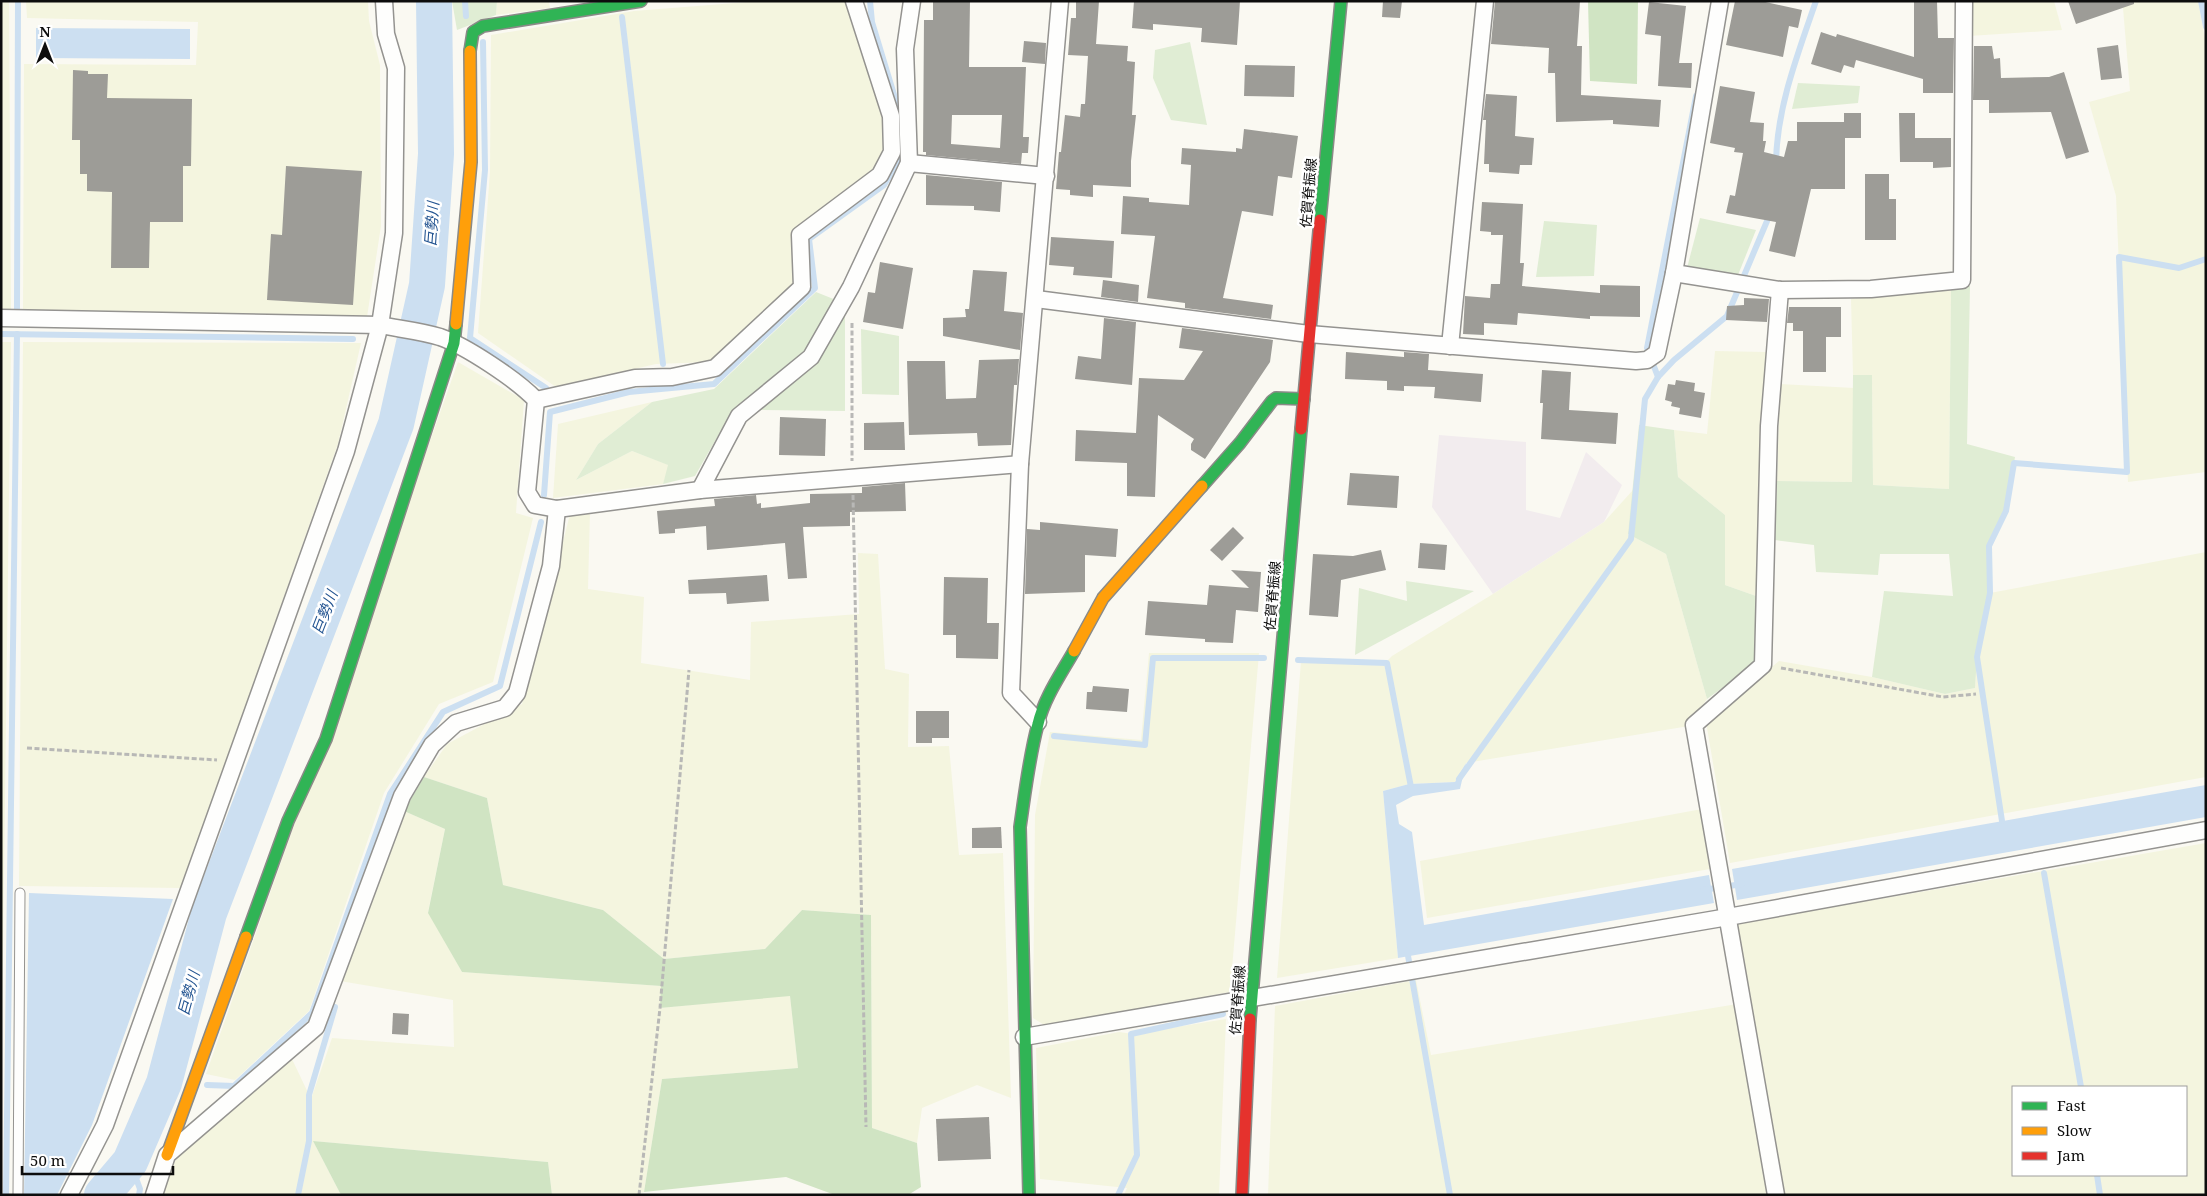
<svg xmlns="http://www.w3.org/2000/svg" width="2207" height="1196" font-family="'Noto Serif','Noto Sans JP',serif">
	<rect width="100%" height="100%" fill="#faf9f2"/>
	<path fill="#f2ecee" d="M1439,435L1526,442V510L1560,518L1586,452L1622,485L1604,522L1493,594L1432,507Z"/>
	<g fill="#f4f5df" fill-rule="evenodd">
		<path d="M1,1H9L11,311H1Z"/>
		<path d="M26,1H368L369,21L380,65L381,226L367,317L23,311L24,64L196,65L198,22L27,18Z"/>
		<path d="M497,1H549L550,8L496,15Z"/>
		<path d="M760,1H847L882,110L885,144L873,172L791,231L795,283L710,362L656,364L556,387L478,333L490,172L491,35L634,11Z"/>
		<path d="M1969,1H2054L2062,30L1969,36Z"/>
		<path d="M2120,1H2198L2206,44V472L2128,482L2116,196L2089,102L2130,91L2123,8Z"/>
		<path d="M1951,288L1949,489L1873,485L1872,375H1853L1851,299Z"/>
		<path d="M1,342H11L1,1107Z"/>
		<path d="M23,342L361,343L338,444L181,888L19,886Z"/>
		<path d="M1715,351L1766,352L1761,428L1756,596L1725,585V515L1678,477L1674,430L1707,434Z"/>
		<path d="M458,362L524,400L516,513L533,518L493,682L439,704L384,793L309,1011L235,1080L206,1074Z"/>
		<path d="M1780,384L1854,388L1852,482L1777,481Z"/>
		<path d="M652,402L598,444L576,480L632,451L669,465L663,484L553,498L558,424Z"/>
		<path d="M1633,490L1628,534L1666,554L1707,699L1689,726L1466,763L1455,782L1409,784L1383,791L1398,958L1277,978L1301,661L1383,665L1392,656L1493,594L1604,522Z"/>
		<path d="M590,512L588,589L644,597L641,663L750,680L751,622L859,614L858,553L878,554L885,669L909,674L908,747L949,746L959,855L1003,853L1011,1098L977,1085L922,1108L917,1143L872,1128L871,915L802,910L765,949L664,959L603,910L503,885L487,798L424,777L447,744L522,704L570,514Z"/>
		<path d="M2206,552V777L1730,863L1706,722L1779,661L1872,677L1945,694L1975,688L1977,657L1990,593Z"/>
		<path d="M1149,653H1259L1230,992L1046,1026L1033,1018L1035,815L1050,732L1141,740Z"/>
		<path d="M1702,809L1710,869L1427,918L1420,861Z"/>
		<path d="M404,811L445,829L428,912L462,972L662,986L660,1008L790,995L798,1068L662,1079L644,1192L632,1195H552L548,1162L313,1141L341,1195H163L178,1153L291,1057L311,1099L332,1038L454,1047L453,1000L340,981Z"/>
		<path d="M2206,843V1195H1268L1275,1006L1416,980L1431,1055L1737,1004L1723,926ZM2013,1087H2186V1175H2013Z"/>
		<path d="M1226,1019L1219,1195H1124L1127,1188L1040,1179L1036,1048L1119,1032L1133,1034Z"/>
	</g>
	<g fill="#e0edd4">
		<path d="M452,1H497L496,15L457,30Z"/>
		<path d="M1190,42L1207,125L1171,120L1153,78L1155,50Z"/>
		<path d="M1798,83L1860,86L1858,103L1792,109Z"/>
		<path d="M1700,218L1756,230L1738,275L1687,268Z"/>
		<path d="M1544,221L1597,225L1594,276L1536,277Z"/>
		<path d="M1970,286L1967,444L2015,457L2006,511L1989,546L1990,593L1977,657L1975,688L1945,694L1872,677L1884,591L1953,596L1949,554H1880L1878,575L1816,572L1814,545L1775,540L1777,481L1852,482L1853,375H1872L1873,485L1949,489L1951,288Z"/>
		<path d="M816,292L836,300L809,352L731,413L695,476L663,484L668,465L632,451L576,480L598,444L652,402L714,389Z"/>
		<path d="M845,312V411L760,410L818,361Z"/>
		<path d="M861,329L899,336V395L862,394Z"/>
		<path d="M1639,425L1674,430L1678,477L1725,515V585L1756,596L1754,665L1707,699L1666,554L1628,534Z"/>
		<path d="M1406,581L1474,591L1355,655L1359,588L1407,601Z"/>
	</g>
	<g fill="#d0e4c3">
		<path d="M1588,1H1638L1637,84L1590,81Z"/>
		<path d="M424,777L487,798L503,885L603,910L664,959L765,949L802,910L871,915L872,1128L917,1143L921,1187L908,1195H835L786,1177L644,1192L662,1079L798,1068L790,996L660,1008L661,986L462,972L428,913L445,829L404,811Z"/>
		<path d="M313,1141L548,1162L552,1195H341Z"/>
	</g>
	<g fill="#ccdff1">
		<path d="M36,28L190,29V59L36,58Z"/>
		<path d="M1466,763L1460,789L1413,796L1396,805L1399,824L1412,832L1424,925L1709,875L1714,903L1398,958L1383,791L1409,784L1455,782Z"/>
		<path d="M2206,785V817L1737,900L1732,869Z"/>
		<path d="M29,893L173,899L92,1125L57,1195H24Z"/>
	</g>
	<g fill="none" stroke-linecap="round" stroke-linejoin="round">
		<g stroke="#ccdff1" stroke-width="6">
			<path d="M465,1L466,16"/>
			<path d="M870,1L872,22L899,111V122"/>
			<path d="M2201,1L2206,27"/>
			<path d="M622,17L663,364"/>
			<path d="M483,42L485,170L470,338L546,388"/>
			<path d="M1776,162C1777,107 1798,53 1816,1"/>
			<path d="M17,309L18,1"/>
			<path d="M1,334L353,339"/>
			<path d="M1658,377L1647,348L1696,96"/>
			<path d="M544,495L550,412L629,392L714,384L815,288L809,239L884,185L899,160V149"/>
			<path d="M1298,660L1387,663L1411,787"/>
			<path d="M1054,736L1145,745L1153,658H1264"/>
			<path d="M1459,779L1631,539L1645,399L1658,377L1674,360L1727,316L1770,214"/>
			<path d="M2002,821L1977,657L1990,593L1989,546L2006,511L2014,463L2127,472L2119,257L2179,268L2206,259"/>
			<path d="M2044,873L2081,1087"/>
			<path d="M1703,890L1742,884"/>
			<path d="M1407,950L1450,1195"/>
			<path d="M207,1085L234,1086L312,1013L390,794L443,712L500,686L541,522"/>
			<path d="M130,1162L140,1189L139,1195"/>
			<path d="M2097,1175L2100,1195"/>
			<path d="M6,1195L17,334"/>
			<path d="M298,1195L309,1141V1095L335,1007"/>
			<path d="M1118,1195L1137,1155L1131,1034L1223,1014"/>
		</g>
		<path stroke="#ccdff1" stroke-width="36" d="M102,1195L130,1162L164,1083L209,913L396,424L427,285L436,154L434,1"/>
	</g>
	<g fill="#9d9c97" fill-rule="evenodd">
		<path d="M933,1H970L969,67H1026L1023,137H1029L1028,153H1022L1021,164L926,155V152H923L924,20H933ZM952,115H1002L1000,148L951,144Z"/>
		<path d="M1076,1H1099L1096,44L1128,46L1127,61L1135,62L1132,115H1136L1131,161V187L1093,185V197L1070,195V190L1056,189L1059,152H1061L1065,115L1080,117L1081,104H1085L1088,56L1068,55L1071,18H1076Z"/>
		<path d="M1134,1H1240L1237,45L1201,42L1202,28L1153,24V30L1132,28Z"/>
		<path d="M1383,1H1402L1400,18L1382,17Z"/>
		<path d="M1495,1H1580L1577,46H1582L1581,95L1661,100L1659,127L1613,124V120L1556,122L1555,73H1548L1549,48L1491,44Z"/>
		<path d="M1735,1H1761L1802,10L1798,28L1789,26L1783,57L1726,45Z"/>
		<path d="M1914,1H1937L1938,38H1954L1953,93H1923V79L1856,60L1854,68L1844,65L1841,73L1811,64L1821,32L1836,37L1837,34L1914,57Z"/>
		<path d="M2068,1H2134V4L2076,24Z"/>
		<path d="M1649,2L1686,6L1679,63H1692L1691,88L1658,86L1661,36L1645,34Z"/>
		<path d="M1024,41L1046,43L1045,64L1022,62Z"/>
		<path d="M2118,45L2122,78L2101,80L2097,48Z"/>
		<path d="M1974,46H1992L1994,59L2000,58L2001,78L2049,77L2064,72L2089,152L2066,159L2051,112L1989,113V100H1973Z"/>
		<path d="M1245,65L1295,66L1294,97L1244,96Z"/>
		<path d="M73,70L88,71V74H108L107,98L192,99L191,166H183V222H150L149,268H111L112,192L87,191V174H80V140H72Z"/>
		<path d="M1720,86L1755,92L1750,122L1764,123L1763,141H1766L1764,152L1784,157L1788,141H1797V122H1844V113H1861V138H1845V189H1811L1795,257L1769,251L1776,222L1726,213L1730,195L1735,196L1743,153L1734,152L1735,148L1710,143Z"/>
		<path d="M1486,94L1517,96L1515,136L1534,138L1532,165H1520L1519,174L1489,172V164H1484L1486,120H1483Z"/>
		<path d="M1899,113H1915V138H1951V167L1933,168V162H1900Z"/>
		<path d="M1244,129L1298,136L1292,178L1278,176L1273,216L1242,211L1223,298L1273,305L1271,319L1185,308V303L1147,298L1155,236L1121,234L1123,196L1149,198V202L1189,205L1191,165L1181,164L1182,148L1236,152V148L1242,149Z"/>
		<path d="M286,166L362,171L353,305L267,300L271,234L282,235Z"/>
		<path d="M1865,174H1889V199H1896V240H1865Z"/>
		<path d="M926,175L1002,182L1000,212L974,210V206L926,205Z"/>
		<path d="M1482,202L1523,204L1520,263H1524L1522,286L1600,293V285L1640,286V317L1590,316V319L1518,313L1517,325L1484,323V335L1463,334L1465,296L1490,298L1491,284H1500L1503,235H1491V232L1480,231Z"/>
		<path d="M1051,237L1114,241L1112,278L1073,275L1074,267L1049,265Z"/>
		<path d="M880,262L913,268L903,329L863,322L868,292L875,293Z"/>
		<path d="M973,270L1007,272L1004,311L1023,313L1020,350L943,336V318L966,317L965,309H969Z"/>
		<path d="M1103,280L1139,285L1138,302L1101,297Z"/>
		<path d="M1744,298L1769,299L1767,322L1726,320L1727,306L1744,305Z"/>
		<path d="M1789,307H1841V337H1826V372H1803V331H1793V323H1787Z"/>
		<path d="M1104,318L1136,322L1132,385L1075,379L1078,356L1101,359Z"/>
		<path d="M1182,328L1273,340L1270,362L1205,459L1191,450V444L1194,439L1158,415L1155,497L1127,496V463L1075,461L1076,430L1136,433L1139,378L1184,380L1203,351L1179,348Z"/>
		<path d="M1346,352L1404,357V352L1429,354L1428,370L1483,374L1481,402L1434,398L1435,387L1404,386V391L1387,390V381L1345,379Z"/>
		<path d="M1019,359L1017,385H1014L1011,445L978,446L977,433L909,435L907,361H945L946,399L976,398L979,360Z"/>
		<path d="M1542,370L1571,372L1569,410L1618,413L1616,444L1541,439L1543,403H1540Z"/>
		<path d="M1676,380L1695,383L1694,391L1705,393L1701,418L1679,414L1680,408L1671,406L1672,402L1665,400L1668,384L1675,385Z"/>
		<path d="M780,417L826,419L825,456L779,455Z"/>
		<path d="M904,422L905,450H864V423Z"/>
		<path d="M1350,473L1399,476L1397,508L1347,505Z"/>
		<path d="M905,483L906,511L850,512V526L803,527L807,578L788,579L785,543L707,550L706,526L675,529V533L659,534L657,511L715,506L714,499L756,495L757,504L761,503V508L810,503V494L862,493V487Z"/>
		<path d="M1040,522L1118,529L1116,557L1085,555V592L1025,594L1027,529L1040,530Z"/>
		<path d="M1233,527L1244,538L1222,561L1210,550Z"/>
		<path d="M1420,543L1447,545L1445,570L1418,568Z"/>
		<path d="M1381,550L1386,570L1341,580L1338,617L1309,615L1313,554L1353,556Z"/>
		<path d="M1231,570L1261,572L1258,612L1236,610L1233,643L1205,642V639L1145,635L1148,601L1207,605L1209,585L1249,588Z"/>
		<path d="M767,575L769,601L727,604L726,593L689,594L688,580Z"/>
		<path d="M944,577L988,578L987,623H999L998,659L956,658V635H943Z"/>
		<path d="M1093,686L1129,689L1127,712L1086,709L1087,692H1092Z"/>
		<path d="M916,711H949V738H932V743H916Z"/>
		<path d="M1001,827L1002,848H972V828Z"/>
		<path d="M393,1013L409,1014L408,1035L392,1034Z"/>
		<path d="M989,1117L991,1159L938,1161L936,1119Z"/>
	</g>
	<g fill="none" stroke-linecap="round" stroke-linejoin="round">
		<g stroke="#949390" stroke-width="11">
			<path id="lane" d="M18,1195L20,893"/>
		</g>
		<g stroke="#949390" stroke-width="19">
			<g id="street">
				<path d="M909,163L1046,176"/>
				<path d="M1674,273L1780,290L1871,289L1962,280L1964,1"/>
				<path d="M1036,299L1309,334L1636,361L1647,360L1657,353L1674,273L1720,1"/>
				<path d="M1,318L380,325C400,329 421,331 440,337C466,346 517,380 536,400L527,492L535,505L557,509L700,490L1020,464"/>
				<path d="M1450,346L1485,1"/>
				<path d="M536,400L635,378L672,377L715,368L802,287L800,235L880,175L892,152L891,116L854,1"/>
				<path d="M700,490L739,416L811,357L851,287L909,163L905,49L912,1"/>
				<path d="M1038,722L1011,693L1020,464L1060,1"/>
				<path d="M1024,1037L1728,917L2206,830"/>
				<path d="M69,1195L105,1125L346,451L380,325L394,233L396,68L386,34L384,1"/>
				<path d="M154,1195L167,1155L316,1027L402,796L432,745L456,723L505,708L517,693L551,566L557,509"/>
				<path d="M1776,1195L1694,725L1763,665L1769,426L1780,290"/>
			</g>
		</g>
		<g stroke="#8a8a87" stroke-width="14">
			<g id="fast">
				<path d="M470,51L473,32L483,26L641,1"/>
				<path d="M1320,220L1341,1"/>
				<path d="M1202,486L1240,443L1272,401L1276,398L1304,399"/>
				<path d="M246,937L288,821L326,739L454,343L456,324"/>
				<path d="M1250,1019L1301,429"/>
				<path d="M1029,1195L1020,827C1025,793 1029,757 1038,724C1044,698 1061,674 1074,651"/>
			</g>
		</g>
		<g stroke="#8a8a87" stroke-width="14">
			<g id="slow">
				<path d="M456,324L471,162L470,51"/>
				<path d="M1074,651L1103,598L1202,486"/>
				<path d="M167,1155L246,937"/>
			</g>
		</g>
		<g stroke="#8a8a87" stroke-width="14">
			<g id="jam">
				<path d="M1301,429L1320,220"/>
				<path d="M1242,1195L1250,1019"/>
			</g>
		</g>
		<g stroke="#b8b8b6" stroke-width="3" stroke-dasharray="5 2.5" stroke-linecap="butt">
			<path d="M852,323V461"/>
			<path d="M853,495L866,1127"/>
			<path d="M1781,668L1943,697L1976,694"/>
			<path d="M27,748L217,760"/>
			<path d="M639,1195L660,1008L689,670"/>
		</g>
		<use href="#lane" stroke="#fefefd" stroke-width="9"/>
		<use href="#street" stroke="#fefefd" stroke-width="16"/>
		<use href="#fast" stroke="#30b455" stroke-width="11"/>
		<use href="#slow" stroke="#ff9f0a" stroke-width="11"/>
		<use href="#jam" stroke="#e5322d" stroke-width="11"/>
	</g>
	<g text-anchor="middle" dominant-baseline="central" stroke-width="5" stroke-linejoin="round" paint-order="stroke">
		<g font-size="14" fill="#0d0d0d" stroke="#fff">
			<text transform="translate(1308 193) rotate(-85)">佐賀脊振線</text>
			<text transform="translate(1272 596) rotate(-85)">佐賀脊振線</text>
			<text transform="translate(1237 1000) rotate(-86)">佐賀脊振線</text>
		</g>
		<g font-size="15" font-style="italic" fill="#235491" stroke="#fff">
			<text transform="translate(431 224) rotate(-86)">巨勢川</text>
			<text transform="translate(324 612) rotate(-69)">巨勢川</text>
			<text transform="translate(188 993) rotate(-75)">巨勢川</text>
		</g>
	</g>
	<rect width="2207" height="1196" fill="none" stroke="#0d0d0d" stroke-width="5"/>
	<rect x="2012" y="1086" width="175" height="90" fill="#ffffff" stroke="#9e9e9e"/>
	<rect x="2022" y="1102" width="25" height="8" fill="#30b455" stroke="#9e9e9e"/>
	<text x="2057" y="1111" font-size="15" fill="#0d0d0d">Fast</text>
	<rect x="2022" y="1127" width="25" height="8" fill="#ff9f0a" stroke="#9e9e9e"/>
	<text x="2057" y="1136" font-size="15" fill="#0d0d0d">Slow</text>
	<rect x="2022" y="1152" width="25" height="8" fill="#e5322d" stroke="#9e9e9e"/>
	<text x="2057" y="1161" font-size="15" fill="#0d0d0d">Jam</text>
	<g transform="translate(45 45)" stroke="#ffffff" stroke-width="4" paint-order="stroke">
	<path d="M0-4L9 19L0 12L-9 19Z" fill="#0d0d0d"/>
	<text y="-8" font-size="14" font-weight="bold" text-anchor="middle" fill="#0d0d0d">N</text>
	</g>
	<path d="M22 1166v8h151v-8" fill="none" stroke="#0d0d0d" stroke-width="2.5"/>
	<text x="30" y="1166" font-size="15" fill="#0d0d0d" stroke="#ffffff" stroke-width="4" paint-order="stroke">50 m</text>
</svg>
